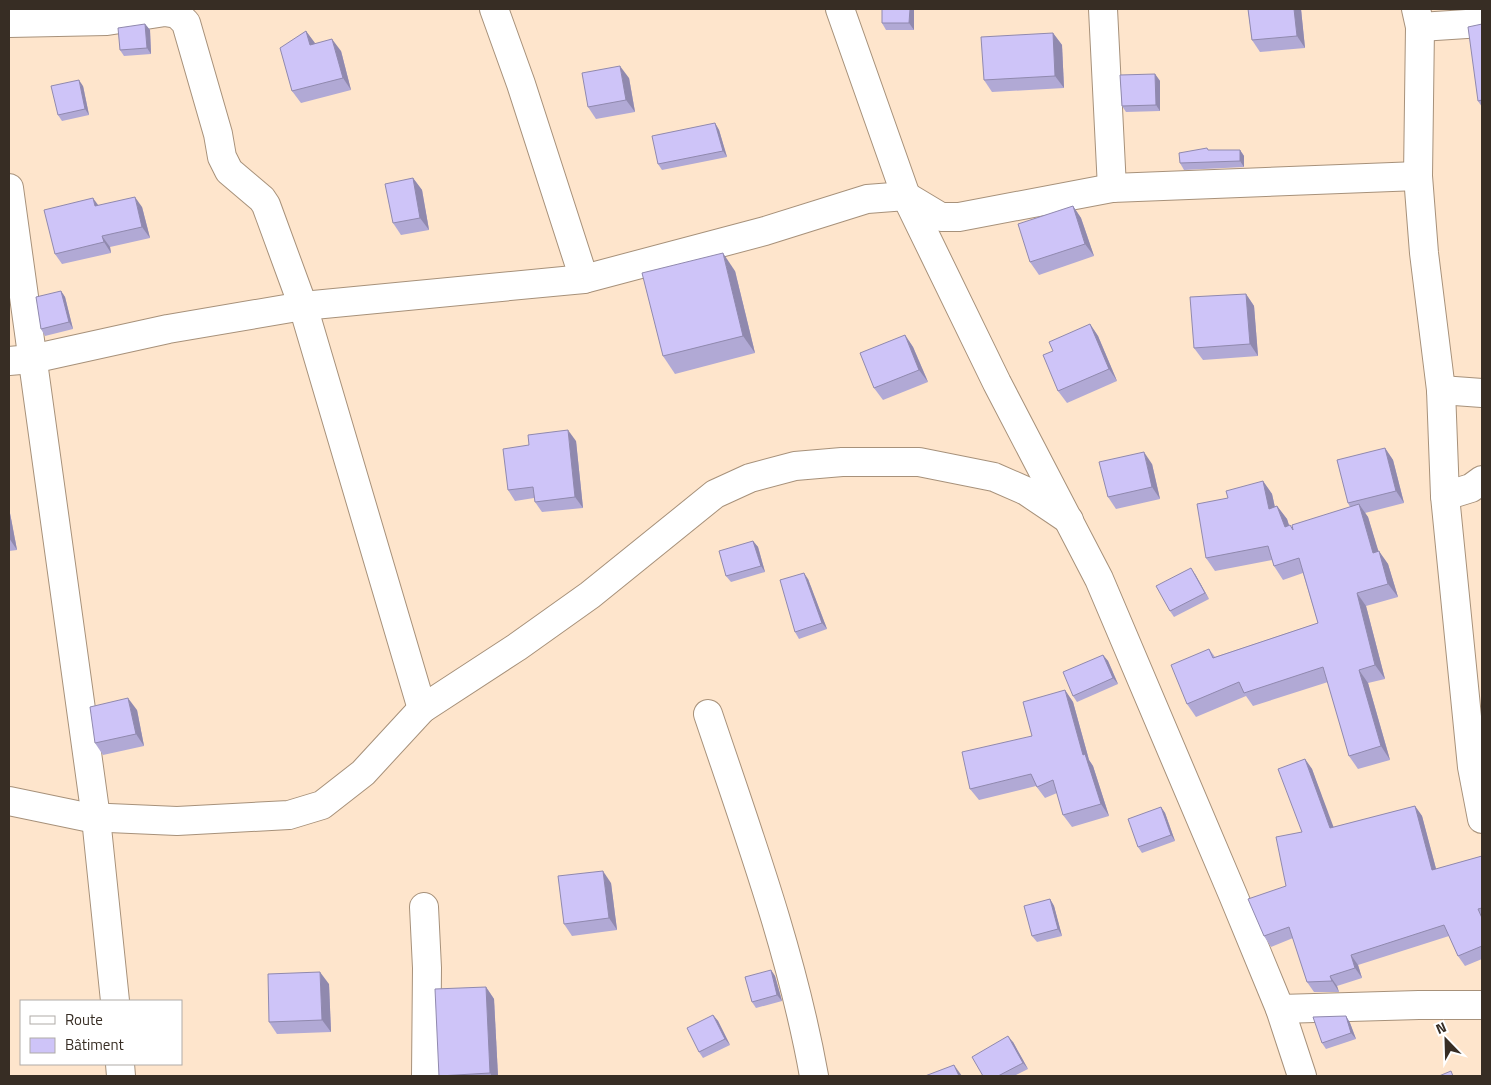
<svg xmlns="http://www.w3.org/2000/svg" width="1491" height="1085" font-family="'Titillium Web',sans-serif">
	<rect width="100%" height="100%" fill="#fee5cc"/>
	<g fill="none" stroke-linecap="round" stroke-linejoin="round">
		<g stroke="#a7917a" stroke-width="30">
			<g id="minor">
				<path d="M494,9L521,84L584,279"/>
				<path d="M840,9L906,196L997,383L1099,579L1233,895L1280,1009L1302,1076"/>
				<path d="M1103,9L1112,188"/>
				<path d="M1416,9L1420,27L1418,176L1424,253L1441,390L1445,496L1472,767L1482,819"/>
				<path d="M9,23L107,21L165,12L177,14L186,23L218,134L222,157L229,171L262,199L266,205L303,306L422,709"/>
				<path d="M1420,27L1482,23"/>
				<path d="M9,188L96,818L115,1001"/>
				<path d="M9,361L32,359L168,329L303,306L584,279L765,231L867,199L906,196L941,217H959L1112,188L1418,176"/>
				<path d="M1441,390L1482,393"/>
				<path d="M1445,496L1471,488L1482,480"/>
				<path d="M708,714C748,833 792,953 814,1076"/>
				<path d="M9,801L86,817L177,821L289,815L322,805L363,773L422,709L517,647L590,595L715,494L750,478L795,466L842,462H919L994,477L1026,491L1069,520"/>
				<path d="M424,907L427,968L426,1076"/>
				<path d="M1280,1009L1419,1005H1482"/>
				<path d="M120,1064L121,1076"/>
			</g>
		</g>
		<use href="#minor" stroke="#fff" stroke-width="28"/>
	</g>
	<g fill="#b1a9d5">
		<path d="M914,9V30H886L882,23Z"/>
		<path d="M1248,9H1301L1305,48L1260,52L1252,40Z"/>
		<path d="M145,24L150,30L151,54L124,56L120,50Z"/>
		<path d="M1482,24V107L1478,101Z"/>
		<path d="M306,31L315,44L341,51L351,90L301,103L292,91Z"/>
		<path d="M1053,33L1062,45L1064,88L992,92L984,80Z"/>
		<path d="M1155,74L1160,81V111L1126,112L1122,106Z"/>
		<path d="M629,78L635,112L596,119L588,107Z"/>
		<path d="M83,86L89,115L62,121L58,115Z"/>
		<path d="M715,123L719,130L727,157L662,170L658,164Z"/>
		<path d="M1209,150H1240L1244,156V167L1184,170L1180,163Z"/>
		<path d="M413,178L422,190L429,230L401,235L393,223Z"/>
		<path d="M99,205L142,207L150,238L110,247L111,253L62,264L55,254Z"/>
		<path d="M1073,206L1081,218L1094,256L1039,275L1030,262Z"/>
		<path d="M735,271L755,353L675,374L663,356Z"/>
		<path d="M61,291L65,297L73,329L45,336L41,329Z"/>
		<path d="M1246,294L1254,306L1258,356L1203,360L1194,348Z"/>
		<path d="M1090,324L1098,336L1117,381L1067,403L1058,391L1053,351Z"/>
		<path d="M905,335L913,347L928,382L883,400L874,388Z"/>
		<path d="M576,441L583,508L542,512L535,502L534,498L515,501L508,490Z"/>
		<path d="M1385,448L1393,460L1404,503L1365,513L1368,517L1378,551L1388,564L1398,597L1366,606L1385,679L1368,683L1390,760L1358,769L1349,756L1328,682L1253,706L1246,696L1196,717L1187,704L1209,649L1215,657L1318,623L1303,573L1283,580L1274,566L1272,560L1215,571L1206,558L1228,498L1263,481L1272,494L1275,507L1277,506L1287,519L1289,526L1290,525L1292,528L1350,507L1348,503Z"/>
		<path d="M1152,464L1160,499L1116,509L1108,497Z"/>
		<path d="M9,508L17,550L9,551Z"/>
		<path d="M753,541L758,547L765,572L731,582L726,576Z"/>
		<path d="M1195,574L1209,599L1174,617L1170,611Z"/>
		<path d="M808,579L827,629L799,639L795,632Z"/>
		<path d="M1103,655L1108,661L1118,684L1077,702L1073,696Z"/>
		<path d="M1065,690L1073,702L1089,760L1093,766L1109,816L1072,827L1063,815L1057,793L1045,798L1036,786L979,800L970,789L1032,736Z"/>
		<path d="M137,710L144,746L103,755L95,743Z"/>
		<path d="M1305,759L1312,769L1333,828L1415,806L1422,816L1436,869L1482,856V959L1465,966L1458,956L1449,936L1358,965L1362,978L1337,986L1339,992H1314L1307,982L1293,938L1271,947L1264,936L1286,886L1302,832Z"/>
		<path d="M1161,807L1165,813L1175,841L1142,853L1138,847Z"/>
		<path d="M611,883L617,930L572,936L564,924Z"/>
		<path d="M1050,899L1054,906L1062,936L1037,942L1032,936Z"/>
		<path d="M771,970L775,976L782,1001L756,1008L752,1002Z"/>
		<path d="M329,984L331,1032L277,1034L269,1022Z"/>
		<path d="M486,987L494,999L498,1076H439Z"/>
		<path d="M713,1015L718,1021L730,1045L703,1058L699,1052Z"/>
		<path d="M1346,1016L1350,1023L1356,1039L1326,1049L1322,1043Z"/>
		<path d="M1013,1042L1028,1069L1014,1076H983Z"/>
	</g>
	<g fill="#9089ae">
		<path d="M910,9H914V30L909,23Z"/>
		<path d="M1294,9H1301L1305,48L1297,36Z"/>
		<path d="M145,24L150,30L151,54L147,48Z"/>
		<path d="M306,31L315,43L318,57L310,45Z"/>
		<path d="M1053,33L1062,45L1064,88L1055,76Z"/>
		<path d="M332,39L341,51L351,90L343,78Z"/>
		<path d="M620,66L629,78L635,112L626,100Z"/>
		<path d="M1155,74L1160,81V111L1156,105Z"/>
		<path d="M79,80L83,86L89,115L85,109Z"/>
		<path d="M715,123L719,130L727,157L723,151Z"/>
		<path d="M1240,150L1244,156V167L1240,161Z"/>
		<path d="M413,178L422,190L429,230L420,218Z"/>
		<path d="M135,197L142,207L150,238L142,227Z"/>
		<path d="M93,198L101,209L95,206Z"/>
		<path d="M1073,206L1081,218L1094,256L1085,244Z"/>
		<path d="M102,236L110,247L111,253L104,242Z"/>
		<path d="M723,253L735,271L755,353L743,336Z"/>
		<path d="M61,291L65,297L73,329L69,322Z"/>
		<path d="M1246,294L1254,306L1258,356L1250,344Z"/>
		<path d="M1090,324L1098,336L1117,381L1109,369Z"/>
		<path d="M905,335L913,347L928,382L919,370Z"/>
		<path d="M568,430L576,441L583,508L575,497Z"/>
		<path d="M1385,448L1393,460L1404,503L1396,491Z"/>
		<path d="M1144,452L1152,464L1160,499L1152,487Z"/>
		<path d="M1263,481L1272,494L1278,522L1269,509Z"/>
		<path d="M1359,504L1368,517L1383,566L1373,553Z"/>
		<path d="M1277,506L1287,519L1294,540L1285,527Z"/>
		<path d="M9,508L17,550L9,538Z"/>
		<path d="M753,541L758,547L765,572L761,566Z"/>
		<path d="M1379,551L1388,564L1398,597L1388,584Z"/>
		<path d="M1191,568L1195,574L1209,599L1205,593Z"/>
		<path d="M804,573L808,579L827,629L822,623Z"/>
		<path d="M1357,593L1366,606L1385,679L1375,665Z"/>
		<path d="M1103,655L1108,661L1118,684L1113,678Z"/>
		<path d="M1359,670L1368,683L1390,760L1381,746Z"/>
		<path d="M1065,690L1073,702L1089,760L1093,766L1109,816L1101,804L1083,755Z"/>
		<path d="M128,698L137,710L144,746L136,734Z"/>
		<path d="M1305,759L1312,769L1338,839L1330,828Z"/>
		<path d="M1415,806L1422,816L1439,880L1432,870Z"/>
		<path d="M1161,807L1165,813L1175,841L1171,835Z"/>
		<path d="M603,871L611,883L617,930L609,918Z"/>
		<path d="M1050,899L1054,906L1062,936L1058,929Z"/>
		<path d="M1351,955L1358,965L1362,978L1355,968Z"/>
		<path d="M771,970L775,976L782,1001L777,995Z"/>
		<path d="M320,972L329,984L331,1032L322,1020Z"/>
		<path d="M1330,976L1337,986L1339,992L1332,981Z"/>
		<path d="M486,987L494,999L498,1076H492L490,1073Z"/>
		<path d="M713,1015L718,1021L730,1045L725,1039Z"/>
		<path d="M1346,1016L1350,1023L1356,1039L1351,1033Z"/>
		<path d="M1008,1036L1013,1042L1028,1069L1023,1063Z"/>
		<path d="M954,1065L962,1076H959Z"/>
	</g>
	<g fill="#cec4f8" stroke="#9089ae">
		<path d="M882,9H910L909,23H882Z"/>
		<path d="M1248,9H1294L1297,36L1252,40Z"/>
		<path d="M145,24L147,48L120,50L118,28Z"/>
		<path d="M1482,24V100L1478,101L1468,27Z"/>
		<path d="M306,31L310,45L332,39L343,78L292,91L280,48Z"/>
		<path d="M1053,33L1055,76L984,80L981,37Z"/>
		<path d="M620,66L626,100L588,107L582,73Z"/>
		<path d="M1155,74L1156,105L1122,106L1120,75Z"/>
		<path d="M79,80L85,109L58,115L51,86Z"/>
		<path d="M715,123L723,151L658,164L652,136Z"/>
		<path d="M1207,148L1208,150H1240V161L1180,163L1179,153Z"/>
		<path d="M413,178L420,218L393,223L385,184Z"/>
		<path d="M135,197L142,227L102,236L104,242L55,254L44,210L93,198L95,206Z"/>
		<path d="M1073,206L1085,244L1030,262L1018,224Z"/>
		<path d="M723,253L743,336L663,356L642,273Z"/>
		<path d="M61,291L69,322L41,329L36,297Z"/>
		<path d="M1246,294L1250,344L1194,348L1190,297Z"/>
		<path d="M1090,324L1109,369L1058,391L1043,355L1053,351L1049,342Z"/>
		<path d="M905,335L919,370L874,388L860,353Z"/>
		<path d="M568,430L575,497L535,502L533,487L508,490L503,449L529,445L528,435Z"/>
		<path d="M1385,448L1396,491L1348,503L1337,460Z"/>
		<path d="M1144,452L1152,487L1108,497L1099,462Z"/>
		<path d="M1263,481L1269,509L1277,506L1285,527L1290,525L1293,530L1292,525L1359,504L1373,553L1379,551L1388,584L1357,593L1375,665L1359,670L1381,746L1349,756L1323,667L1244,693L1239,682L1187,704L1171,665L1209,649L1213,658L1318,623L1299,558L1274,566L1268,546L1206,558L1197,504L1228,498L1226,491Z"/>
		<path d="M753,541L761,566L726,576L719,551Z"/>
		<path d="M1191,568L1205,593L1170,611L1156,586Z"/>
		<path d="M804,573L822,623L795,632L780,580Z"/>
		<path d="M1103,655L1113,678L1073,696L1063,672Z"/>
		<path d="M1065,690L1083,755L1085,754L1101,804L1063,815L1053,780L1037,787L1031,774L970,789L962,752L1032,736L1023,702Z"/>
		<path d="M128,698L136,734L95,743L90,707Z"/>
		<path d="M1305,759L1330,828L1415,806L1432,870L1482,856V908L1478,909L1482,918V946L1458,956L1444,925L1351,955L1355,968L1330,976L1332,981L1307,982L1289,927L1264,936L1248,899L1286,886L1276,837L1302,832L1278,769Z"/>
		<path d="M1161,807L1171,835L1138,847L1128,819Z"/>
		<path d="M603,871L609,918L564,924L558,876Z"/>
		<path d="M1050,899L1058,929L1032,936L1024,906Z"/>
		<path d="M771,970L777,995L752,1002L745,977Z"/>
		<path d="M320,972L322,1020L269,1022L268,974Z"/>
		<path d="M486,987L490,1073L439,1076L435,989Z"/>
		<path d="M713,1015L725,1039L699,1052L687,1028Z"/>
		<path d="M1346,1016L1351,1033L1322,1043L1313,1017Z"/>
		<path d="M1008,1036L1023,1063L998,1076H983L972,1057Z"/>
		<path d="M954,1065L959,1076H925Z"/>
		<path d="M1451,1071L1453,1076H1439Z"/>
	</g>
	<rect width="1491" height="1085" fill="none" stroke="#372d24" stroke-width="20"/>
	<rect x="20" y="1000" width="162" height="65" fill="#ffffff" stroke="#afaba7"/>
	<rect x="30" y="1016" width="25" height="8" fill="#ffffff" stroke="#afaba7"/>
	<text x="65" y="1025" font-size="15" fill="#372d24">Route</text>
	<rect x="30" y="1038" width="25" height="15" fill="#cec4f8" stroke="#afaba7"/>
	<text x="65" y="1050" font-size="15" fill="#372d24">Bâtiment</text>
	<g transform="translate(1446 1040) rotate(337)" stroke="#ffffff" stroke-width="4" paint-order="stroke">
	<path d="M0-4L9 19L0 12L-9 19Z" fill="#372d24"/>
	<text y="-8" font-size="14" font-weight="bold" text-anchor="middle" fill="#372d24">N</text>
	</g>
</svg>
